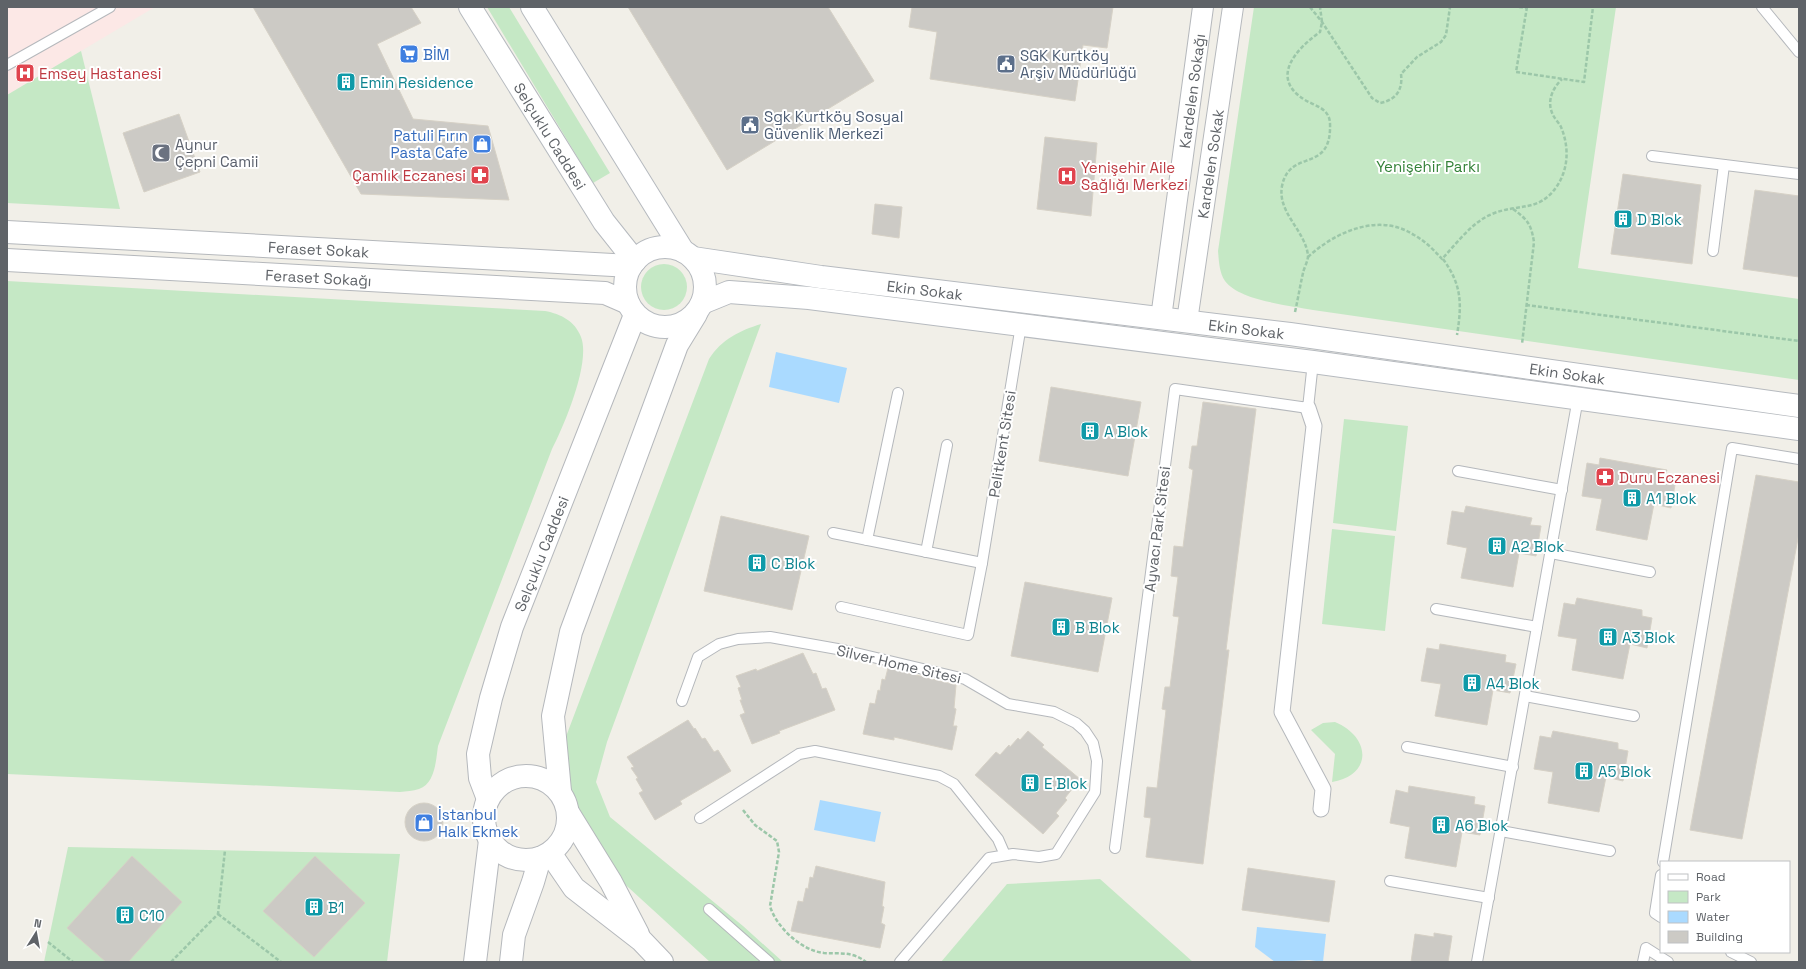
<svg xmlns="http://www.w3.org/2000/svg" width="1806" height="969" font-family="'Space Grotesk',sans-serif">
	<rect width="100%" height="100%" fill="#f1efe8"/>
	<path fill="#fce8e6" d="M7,7H155L7,95Z"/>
	<g fill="#c5e8c5">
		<path d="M487,7H509L610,173L593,183Z"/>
		<path d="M1254,7H1616L1578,268L1799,299V380L1313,310C1289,305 1240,301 1225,281C1219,272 1219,261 1218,251Z"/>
		<path d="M81,51L120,209L7,203V95Z"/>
		<circle cx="664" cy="287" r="23"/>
		<path d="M7,281L545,311C561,314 575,321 581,337C591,362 564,426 552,449L438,746C436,760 435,784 419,789C413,791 406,791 400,792L7,774Z"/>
		<path d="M761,324L607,742L596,782L610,817L743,926L783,962H710L594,856L563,814L556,790L559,755L709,359C722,339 739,331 761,324Z"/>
		<path d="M1344,419L1408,426L1396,531L1333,523Z"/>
		<path d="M1332,529L1395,536L1385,631L1322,624Z"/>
		<path d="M1335,722C1371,737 1373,775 1332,782L1335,754L1311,730L1323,723Z"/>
		<path d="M68,847L400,854L387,962H44Z"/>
		<path d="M1100,879L1193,962H941L1007,884Z"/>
	</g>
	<g fill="#aadaff">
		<path d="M776,352L847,368L839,403L769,387Z"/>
		<path d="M820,800L881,812L875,842L814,830Z"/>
		<path d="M1257,927L1326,934L1323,962L1309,960L1275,962L1255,947Z"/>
	</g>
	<g fill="#cccac5" stroke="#d6d1c6">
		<path d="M253,7H411L421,23L377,44L413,119L488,126L509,200L361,194Z"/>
		<path d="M628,7H828L874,81L727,170Z"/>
		<path d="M912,7H1113L1107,48L1083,45L1075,101L930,79L937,32L909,27Z"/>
		<path d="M179,114L200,172L144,192L123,133Z"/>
		<path d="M1045,137L1097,143L1091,216L1037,209Z"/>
		<path d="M1623,174L1701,185L1692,264L1611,254Z"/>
		<path d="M1755,190L1799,196V277L1743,269Z"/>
		<path d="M875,204L902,207L899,238L872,234Z"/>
		<path d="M1051,387L1141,402L1128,476L1039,461Z"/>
		<path d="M1203,402L1256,409L1226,650H1229L1203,864L1146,857L1151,818L1144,817L1147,787L1157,788L1166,710L1162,709L1165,687H1170L1179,617L1173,616L1178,577L1171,576L1174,546L1183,547L1193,470L1189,468L1192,446H1197Z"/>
		<path d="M1600,458L1667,470L1665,476L1676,479L1671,508L1654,504L1647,540L1596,530L1602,499L1582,496L1587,463L1599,465Z"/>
		<path d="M1756,475L1799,482V533L1742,839L1690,830Z"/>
		<path d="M1466,506L1532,518L1530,525L1541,526L1536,556L1519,553L1513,587L1461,578L1467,548L1447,544L1452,511L1464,513Z"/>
		<path d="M721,516L809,536L792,610L704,591Z"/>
		<path d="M1025,582L1112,598L1098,672L1011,656Z"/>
		<path d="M1577,598L1642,610V616L1652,618L1647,648L1630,644L1623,679L1572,670L1577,639L1558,636L1564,603L1575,605Z"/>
		<path d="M1440,644L1506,655L1505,662L1516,664L1510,693L1493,690L1487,725L1435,716L1441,684L1421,681L1427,648L1439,650Z"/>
		<path d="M803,653L813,674L816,673L822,689L826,688L835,710L779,731L780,733L752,744L740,715L745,713L740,700H742L738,688L741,687L736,676L756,669L757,671Z"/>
		<path d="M888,668L956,685L954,708L956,709L953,726H957L952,750L894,737V740L863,734L870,703L875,704L878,690L880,691L882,679L885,680Z"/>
		<path d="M688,720L694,729L695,728L702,739L705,738L714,752L718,750L731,771L680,801L682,804L655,820L639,793L643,791L636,779L638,778L631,768L634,767L627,757Z"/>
		<path d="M1028,731L1044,745L1042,747L1080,779L1065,798L1067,800L1056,813L1059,816L1043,834L975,775L996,752L1000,755L1009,745L1010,747L1018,738L1020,740Z"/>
		<path d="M1553,731L1618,743V749L1628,751L1623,781L1606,777L1599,812L1548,803L1553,772L1534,769L1540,736L1551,738Z"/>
		<path d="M1409,786L1475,797L1474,804L1485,806L1480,835L1462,832L1456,867L1405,858L1410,827L1390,823L1396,790L1408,793Z"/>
		<circle cx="424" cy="822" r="19"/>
		<path d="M132,856L182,902L128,962H106L67,928Z"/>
		<path d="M315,856L365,903L314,957L263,911Z"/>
		<path d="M816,866L885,882L882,906L884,907L881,923L885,925L880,948L791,931L798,901L803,902L806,888L808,889L810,877L813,878Z"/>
		<path d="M1248,868L1335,881L1329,922L1242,910Z"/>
		<path d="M1434,933L1452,936L1448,962H1411L1415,934L1434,937Z"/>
	</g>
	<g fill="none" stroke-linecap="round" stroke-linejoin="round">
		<g stroke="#b5b8bc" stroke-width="12">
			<g id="service">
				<path d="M1762,7L1799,52"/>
				<path d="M7,65L110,7"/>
				<path d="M1652,156L1799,174"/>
				<path d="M1713,251L1724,165"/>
				<path d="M1458,471L1562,490"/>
				<path d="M833,533L982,563"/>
				<path d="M867,540L898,393"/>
				<path d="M926,552L947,445"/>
				<path d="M1551,553L1650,572"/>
				<path d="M841,607L968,635L982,563L1021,325"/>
				<path d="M1436,609L1537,627"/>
				<path d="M1525,696L1634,716"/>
				<path d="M682,701L698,657L719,644L738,639L770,637L843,650L965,679L1008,704L1054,712L1076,723L1085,731L1093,743L1097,761L1095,792L1056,854L1039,857L1013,854L989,858L900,962"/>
				<path d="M1407,747L1513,767"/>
				<path d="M700,818L799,754L815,751L939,776L954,784L998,839L1005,855"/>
				<path d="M1501,831L1610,851"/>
				<path d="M1115,848L1175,389L1308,408L1313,362"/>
				<path d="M1663,862L1732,448L1799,459"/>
				<path d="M1661,875L1655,913L1661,917"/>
				<path d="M1390,881L1489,898"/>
				<path d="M709,909L769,962"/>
				<path d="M1731,952L1751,962"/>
				<path d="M1477,962L1578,398"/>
				<path d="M1643,962L1646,948L1668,962"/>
			</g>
		</g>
		<g stroke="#b5b8bc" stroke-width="17">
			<path id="pedestrian" d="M1308,408L1314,426L1282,712L1323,789L1321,809"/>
		</g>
		<g stroke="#b5b8bc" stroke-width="22">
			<g id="minor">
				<path id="s1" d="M1161,318L1203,7"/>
				<path id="s2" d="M1187,321L1233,7"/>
			</g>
		</g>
		<g stroke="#b5b8bc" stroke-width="24">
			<g id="tertiary">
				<path id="s3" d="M7,232L631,266"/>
				<path id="s4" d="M7,260L605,293L628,303"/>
				<circle cx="526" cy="818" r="42"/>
				<path d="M560,791L553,716L571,632L677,345L696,314"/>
				<path id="s5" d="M488,799L480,778L478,754L491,698L512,627L635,315"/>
				<path d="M569,814L611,882L638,934"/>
				<path d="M550,853L574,888L641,940L662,962"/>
				<path d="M475,962L490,840"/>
				<path d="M511,962L514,935L533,882L540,858"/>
			</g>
		</g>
		<g stroke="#b6babf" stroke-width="24">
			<g id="secondary">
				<path id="s6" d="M470,7L604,222L635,261"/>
				<path d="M532,7L683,251"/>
				<circle cx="665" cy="287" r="40"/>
				<path id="s7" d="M693,258L821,277L1290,334L1799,406"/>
				<path d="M702,303L729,292L809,298L1313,362L1799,429"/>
			</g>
		</g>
		<g stroke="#9cc7a9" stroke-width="2.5" stroke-dasharray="4 2" stroke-linecap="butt">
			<path d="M1310,7L1322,22L1372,98L1380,103C1396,100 1403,90 1401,74L1417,57L1441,42L1446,35L1450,7"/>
			<path d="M1519,7L1527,8"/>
			<path d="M1527,7L1516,72L1584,82L1593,7"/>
			<path d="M1513,209C1528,220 1531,224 1534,242L1522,344"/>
			<path d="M1308,257C1335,232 1379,212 1414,235C1425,241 1434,250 1442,259C1457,243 1472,222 1492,214C1518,203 1539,213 1557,186C1569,168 1569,146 1561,127C1559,123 1555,119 1553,115C1546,101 1553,88 1562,79"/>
			<path d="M1443,259C1462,285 1462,304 1457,335"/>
			<path d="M1526,305L1799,341"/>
			<path d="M1295,312C1298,299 1300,286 1303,273C1304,268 1308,261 1308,256C1306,231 1277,213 1282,186C1290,147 1332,175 1330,123C1329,108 1315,106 1305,100C1269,78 1296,49 1320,32L1322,22L1320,7"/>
			<path d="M743,810L755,825L777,841L779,852L770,906C776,927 802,951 824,953C840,954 852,951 866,962"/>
			<path d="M218,914L281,962"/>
			<path d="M48,942L73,962"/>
			<path d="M171,962L218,914L225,850"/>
		</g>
		<use href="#service" stroke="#fff" stroke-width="10"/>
		<use href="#pedestrian" stroke="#fff" stroke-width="15"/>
		<use href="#minor" stroke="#fff" stroke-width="20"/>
		<use href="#tertiary" stroke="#fff" stroke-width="22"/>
		<use href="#secondary" stroke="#fff" stroke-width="22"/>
	</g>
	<defs>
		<g id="supermarket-square" transform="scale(1)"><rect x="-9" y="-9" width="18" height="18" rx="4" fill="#3f7fe0" stroke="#fff"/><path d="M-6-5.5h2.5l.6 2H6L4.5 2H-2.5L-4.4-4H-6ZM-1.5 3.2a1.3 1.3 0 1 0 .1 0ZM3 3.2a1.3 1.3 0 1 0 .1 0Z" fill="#fff"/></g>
		<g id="civic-square" transform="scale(1)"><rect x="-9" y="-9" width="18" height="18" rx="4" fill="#5c6f8a" stroke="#fff"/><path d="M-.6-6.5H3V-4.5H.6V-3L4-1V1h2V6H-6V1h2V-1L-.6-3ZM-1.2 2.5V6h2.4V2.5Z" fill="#fff"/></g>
		<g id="hospital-square" transform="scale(1)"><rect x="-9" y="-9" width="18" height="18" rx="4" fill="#e0444e" stroke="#fff"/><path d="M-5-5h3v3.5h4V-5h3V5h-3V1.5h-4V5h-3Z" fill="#fff"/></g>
		<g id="building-square" transform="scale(1)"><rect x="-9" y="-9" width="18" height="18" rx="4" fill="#0f9aa8" stroke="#fff"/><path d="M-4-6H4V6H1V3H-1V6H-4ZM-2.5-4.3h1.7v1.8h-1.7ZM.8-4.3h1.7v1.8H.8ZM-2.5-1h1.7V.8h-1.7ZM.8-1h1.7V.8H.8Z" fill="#fff"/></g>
		<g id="shop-square" transform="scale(1)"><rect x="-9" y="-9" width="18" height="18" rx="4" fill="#3f7fe0" stroke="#fff"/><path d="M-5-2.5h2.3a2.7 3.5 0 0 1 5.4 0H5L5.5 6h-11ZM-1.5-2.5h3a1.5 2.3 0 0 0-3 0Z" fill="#fff"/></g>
		<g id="mosque-square" transform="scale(1)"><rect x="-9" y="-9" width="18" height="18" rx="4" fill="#6b7280" stroke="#fff"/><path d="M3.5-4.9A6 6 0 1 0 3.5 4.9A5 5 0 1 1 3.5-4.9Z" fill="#fff"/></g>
		<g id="pharmacy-square" transform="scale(1)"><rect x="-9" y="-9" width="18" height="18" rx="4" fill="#e0444e" stroke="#fff"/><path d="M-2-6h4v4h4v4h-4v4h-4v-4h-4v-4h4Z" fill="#fff"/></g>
	</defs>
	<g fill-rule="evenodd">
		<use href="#supermarket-square" x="409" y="54"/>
		<use href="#civic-square" x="1006" y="64"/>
		<use href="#hospital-square" x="25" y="73"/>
		<use href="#building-square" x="346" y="82"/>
		<use href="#civic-square" x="750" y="125"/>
		<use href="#shop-square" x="482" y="144"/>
		<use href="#mosque-square" x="161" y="153"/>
		<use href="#pharmacy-square" x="480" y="175"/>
		<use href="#hospital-square" x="1067" y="176"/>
		<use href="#building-square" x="1623" y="219"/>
		<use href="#building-square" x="1090" y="431"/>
		<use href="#pharmacy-square" x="1605" y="477"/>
		<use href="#building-square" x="1632" y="498"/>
		<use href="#building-square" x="1497" y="546"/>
		<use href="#building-square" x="757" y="563"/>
		<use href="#building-square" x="1061" y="627"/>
		<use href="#building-square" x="1608" y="637"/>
		<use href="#building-square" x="1472" y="683"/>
		<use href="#building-square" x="1584" y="771"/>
		<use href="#building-square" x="1030" y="783"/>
		<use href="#shop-square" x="424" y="823"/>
		<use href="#building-square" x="1441" y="825"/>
		<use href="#building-square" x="314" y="907"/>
		<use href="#building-square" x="125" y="915"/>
	</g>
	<g text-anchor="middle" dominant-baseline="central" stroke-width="4" stroke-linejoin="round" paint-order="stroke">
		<g font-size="15" fill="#366cbe" stroke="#fff" text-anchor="start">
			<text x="423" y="54">BİM</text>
			<text x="468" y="135" text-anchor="end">Patuli Fırın<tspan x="468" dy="17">Pasta Cafe</tspan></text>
			<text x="438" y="814">İstanbul<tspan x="438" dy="17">Halk Ekmek</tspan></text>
		</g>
		<g font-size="15" fill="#4e5e75" stroke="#fff" text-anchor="start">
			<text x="1020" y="55">SGK Kurtköy<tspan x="1020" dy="17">Arşiv Müdürlüğü</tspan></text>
			<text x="764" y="116">Sgk Kurtköy Sosyal<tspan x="764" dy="17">Güvenlik Merkezi</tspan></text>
		</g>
		<g font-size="15" fill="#be3a42" stroke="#fff" text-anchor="start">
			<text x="39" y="73">Emsey Hastanesi</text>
			<text x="1081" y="167">Yenişehir Aile<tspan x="1081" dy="17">Sağlığı Merkezi</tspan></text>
			<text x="466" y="175" text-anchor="end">Çamlık Eczanesi</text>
			<text x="1619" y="477">Duru Eczanesi</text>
		</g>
		<g font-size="15" fill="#0d838f" stroke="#fff" text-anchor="start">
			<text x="360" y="82">Emin Residence</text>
			<text x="1637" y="219">D Blok</text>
			<text x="1104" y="431">A Blok</text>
			<text x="1646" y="498">A1 Blok</text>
			<text x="1511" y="546">A2 Blok</text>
			<text x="771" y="563">C Blok</text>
			<text x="1075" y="627">B Blok</text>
			<text x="1622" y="637">A3 Blok</text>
			<text x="1486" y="683">A4 Blok</text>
			<text x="1598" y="771">A5 Blok</text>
			<text x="1044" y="783">E Blok</text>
			<text x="1455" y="825">A6 Blok</text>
			<text x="328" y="907">B1</text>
			<text x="139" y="915">C10</text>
		</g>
		<g font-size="15" fill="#5f6368" stroke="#fff">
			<text stroke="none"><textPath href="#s1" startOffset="229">Kardelen Sokağı</textPath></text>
			<text stroke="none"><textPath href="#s6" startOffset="152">Selçuklu Caddesi</textPath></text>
			<text stroke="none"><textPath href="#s2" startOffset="159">Kardelen Sokak</textPath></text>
			<text stroke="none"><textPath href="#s3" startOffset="312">Feraset Sokak</textPath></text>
			<text stroke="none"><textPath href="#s4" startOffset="312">Feraset Sokağı</textPath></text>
			<text stroke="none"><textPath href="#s7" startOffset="234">Ekin Sokak</textPath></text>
			<text stroke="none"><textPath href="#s7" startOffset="558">Ekin Sokak</textPath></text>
			<text stroke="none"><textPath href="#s7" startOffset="882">Ekin Sokak</textPath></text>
			<text transform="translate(1002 444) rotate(-81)">Pelitkent Sitesi</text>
			<text transform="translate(1157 529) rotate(-83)">Ayvacı Park Sitesi</text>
			<text stroke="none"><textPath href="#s5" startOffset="257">Selçuklu Caddesi</textPath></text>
			<text transform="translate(899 664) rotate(13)">Silver Home Sitesi</text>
		</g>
		<g font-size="15" fill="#5b616d" stroke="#fff" text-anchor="start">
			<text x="175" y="144">Aynur<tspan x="175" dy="17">Çepni Camii</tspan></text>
		</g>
		<g font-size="15" fill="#348238" stroke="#fff">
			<text x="1428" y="166">Yenişehir Parkı</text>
		</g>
	</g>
	<rect width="1806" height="969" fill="none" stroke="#5f6368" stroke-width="16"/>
	<rect x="1660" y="861" width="130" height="92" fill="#ffffff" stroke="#bfc1c3"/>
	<rect x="1668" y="874" width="20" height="6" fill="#ffffff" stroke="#bfc1c3"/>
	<text x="1696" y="881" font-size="12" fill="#5f6368">Road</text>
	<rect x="1668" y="891" width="20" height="12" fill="#c5e8c5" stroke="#bfc1c3"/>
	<text x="1696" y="901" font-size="12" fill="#5f6368">Park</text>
	<rect x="1668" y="911" width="20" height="12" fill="#aadaff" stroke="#bfc1c3"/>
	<text x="1696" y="921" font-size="12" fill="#5f6368">Water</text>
	<rect x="1668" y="931" width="20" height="12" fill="#cccac5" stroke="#bfc1c3"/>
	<text x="1696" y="941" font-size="12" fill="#5f6368">Building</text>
	<g transform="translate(36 933) rotate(11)" stroke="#ffffff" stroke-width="3" paint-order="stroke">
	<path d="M0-3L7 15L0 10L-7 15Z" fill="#5f6368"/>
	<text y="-6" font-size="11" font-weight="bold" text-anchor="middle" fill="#5f6368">N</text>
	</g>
</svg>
